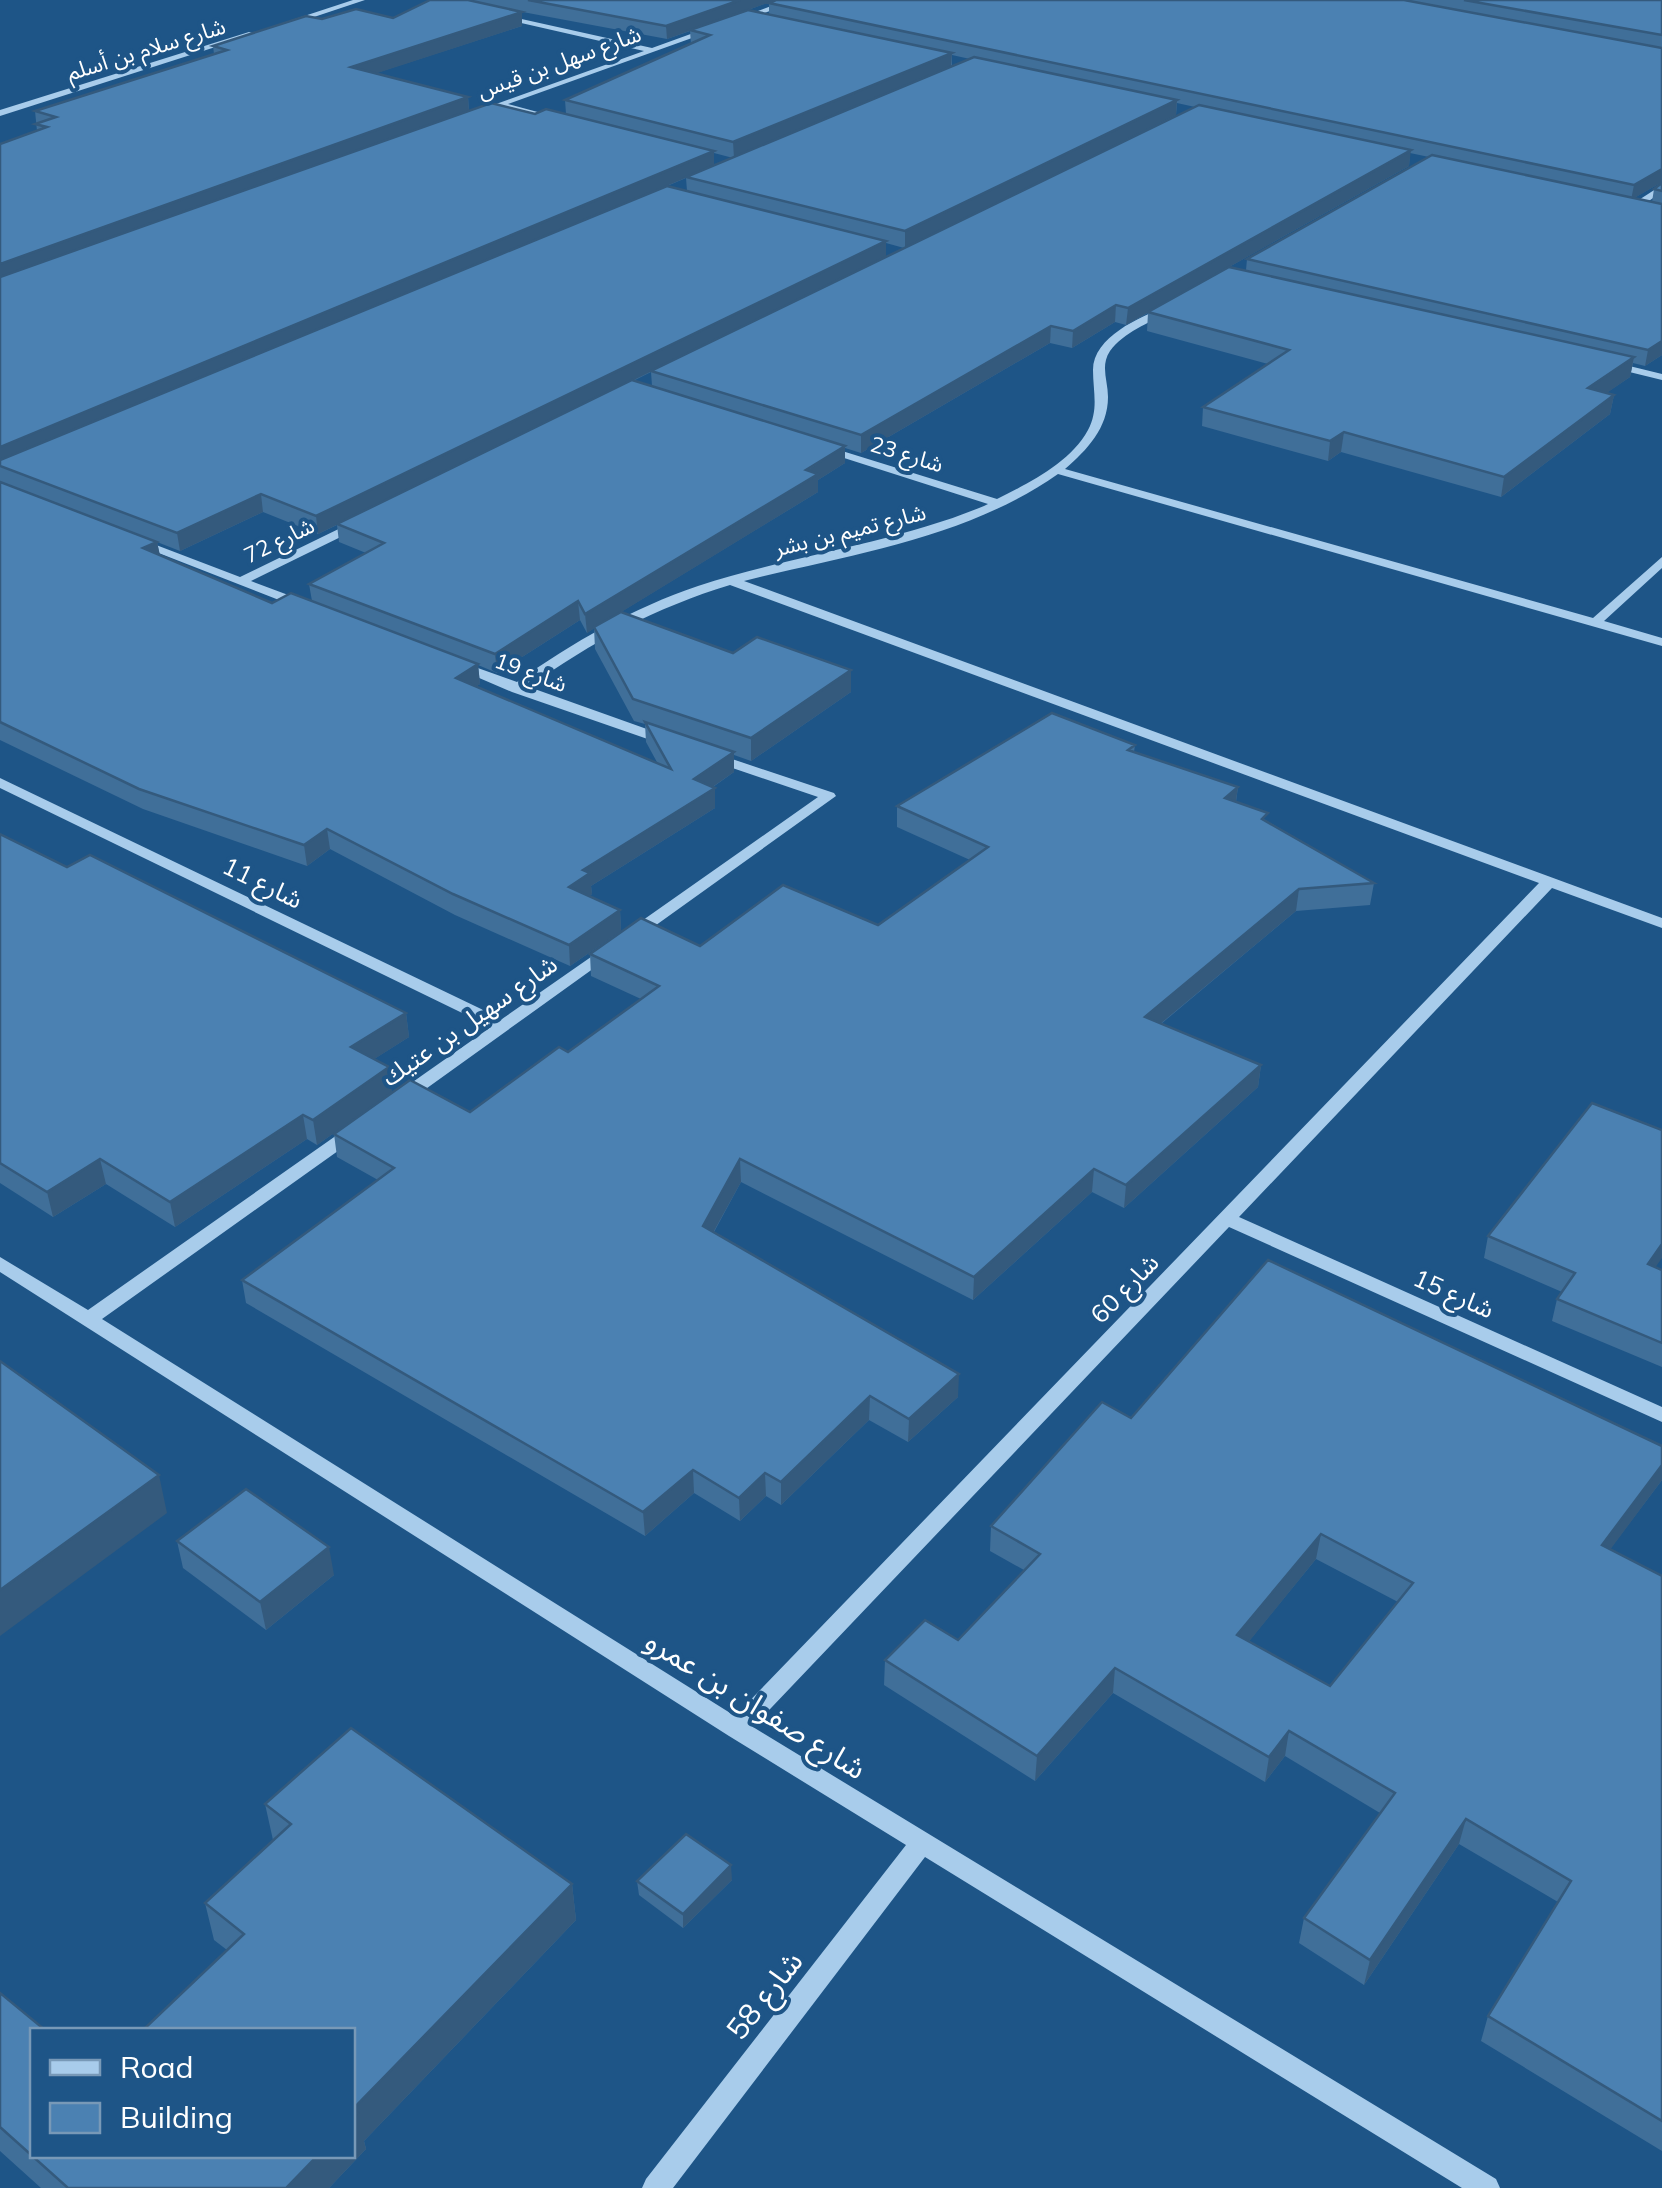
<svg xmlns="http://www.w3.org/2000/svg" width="1662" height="2188" font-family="Mulish,'Noto Sans Arabic',sans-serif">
	<rect width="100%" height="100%" fill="#1e5587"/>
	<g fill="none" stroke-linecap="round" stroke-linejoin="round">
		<g fill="#a8cceb" fill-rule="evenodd">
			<path d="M353,0H365L290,25L283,23Z"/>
			<path d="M787,0H798L741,22L734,20Z"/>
			<path d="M499,14L652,48L710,27L717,29L508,104L560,118L557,123L499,107L478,115L474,112L644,51L499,18Z"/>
			<path d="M249,32L256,34L0,116V110Z"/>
			<path d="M1662,185V192L1637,209H1631V205Z"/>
			<path d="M1165,307L1170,310L1169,312C1149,323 1124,332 1110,351C1100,366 1108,381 1108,397C1108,428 1087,450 1065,469L1593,618L1662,557V568L1604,621L1662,638V646L1058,474C965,539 851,554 744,581L1662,918V928L1552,888L1239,1217L1662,1407V1422L1229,1227L753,1727L1496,2179L1500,2188H1462L925,1857L673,2188H642L646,2179L906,1845L729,1736L0,1272V1257L88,1310L347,1128H359L362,1132L359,1136L102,1319L735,1716L1539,883L730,585C657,607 591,642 529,687L672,738V744H662L512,692L449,665L456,661L461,662L517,682C573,642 633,608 698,586C793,555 892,544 984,506L988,504L816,449L826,446L997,499C1029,483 1070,463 1088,430C1099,409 1093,392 1093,370C1093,337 1140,317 1165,307Z"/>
			<path d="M1609,361L1662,374V380L1605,366V362Z"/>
			<path d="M357,520L363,524L361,527L251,581L307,602L309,605L302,609L133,543L143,540L240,577Z"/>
			<path d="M711,752L834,793L836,796L638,938H626L624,935L626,932L818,797L706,759V753Z"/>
			<path d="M0,778L502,1019L601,950L607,948L615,953L409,1101H397L394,1097L397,1093L491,1027L0,788Z"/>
		</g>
	</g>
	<g fill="#406f99" fill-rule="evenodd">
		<path d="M430,0H1662V182L1634,198L1652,202L1654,189L1662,183V355L1645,366L1633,363L1630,377L1606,393L1614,395L1610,414L1501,497L1341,452L1328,461L1202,426L1203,407L1268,364L1147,331L1148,313L1126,325L1115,322L1072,348L1050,343L861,453L845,448V463L818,480V492L611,618L733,653L851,670V692L751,761L734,755V772L713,787L715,808L591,886L592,894L589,896L620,910L621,931L570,966L455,915L330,849L307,866L143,809L0,740V144L37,131L35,111L214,54L213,46L322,19L393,18ZM775,0L769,3V14L748,10ZM501,8L667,39L690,31L691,44L565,100L566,114L469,111L468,97L376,73L522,26ZM952,55L970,59L952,67ZM1177,103L1195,107L928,237L1176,115ZM714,153L733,158L714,166ZM1410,153L1429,157L1247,259L1246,270L1229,267L1409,166ZM686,178L687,191L667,186ZM886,243L904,248L886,257ZM651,372L652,386L633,381ZM263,512L318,534L337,525L339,542L366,553L309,584L312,601L272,603L160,556L157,542L180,551ZM580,620L587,633L594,628L595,649L634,721L645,724L646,742L658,764L475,687L480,684L478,665L497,673Z"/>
		<path d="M1135,745L1134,752L1238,787L1236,802L1267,821L1374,883L1370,905L1296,911L1161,1024L1261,1065L1258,1087L1124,1208L1092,1192L973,1300L741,1182L714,1232L958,1397L908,1442L869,1420L781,1505L766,1496L740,1521L694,1493L645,1536L246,1303L242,1280L378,1180L337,1157L334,1134L470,1112L568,1052L641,999L591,976L590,954L700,946L878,925L970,860L897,827V806Z"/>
		<path d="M0,834L67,867L406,1013L409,1037L374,1059L392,1092L317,1145L307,1139L175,1227L106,1184L53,1217L0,1183Z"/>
		<path d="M1488,1236L1655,1267L1662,1270V1367L1552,1321L1557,1299L1562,1292L1484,1258Z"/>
		<path d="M1131,1418L1662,1446V1480L1610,1549L1662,1576V2151L1481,2041L1488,2016L1558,1902L1459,1844L1364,1985L1299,1943L1304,1918L1380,1813L1285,1756L1265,1782L1113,1693L1035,1781L884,1685L885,1660L958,1640L1024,1570L990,1551L991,1526ZM1316,1559L1398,1602L1330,1686L1249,1641Z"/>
		<path d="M177,1541L334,1575L266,1630L183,1568Z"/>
		<path d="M265,1804L572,1884L576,1920L364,2141L366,2149L329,2188H41L0,2151V1993L32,2156L227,1950L214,1940L205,1903L273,1840Z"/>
		<path d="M732,1880L683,1928L639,1895L637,1881Z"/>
	</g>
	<g fill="#345a7d">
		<path d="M740,0H776L667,39L666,26Z"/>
		<path d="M522,12V26L353,81L351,67Z"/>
		<path d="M952,53L951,67L734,158L733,142Z"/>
		<path d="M468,97L469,111L0,281V264Z"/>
		<path d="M1177,100L1176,115L905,248V231Z"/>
		<path d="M1411,150L1409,166L1126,325L1128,308Z"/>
		<path d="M714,151V166L0,466V447Z"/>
		<path d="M1662,169V182L1631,200L1634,185Z"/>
		<path d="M886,241V257L318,534L316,516Z"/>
		<path d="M1116,305L1115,322L1072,348L1073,331Z"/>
		<path d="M1051,326L1050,343L861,453V435Z"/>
		<path d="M1662,341V355L1645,366L1648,350Z"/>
		<path d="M1634,357L1630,377L1585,408L1588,388Z"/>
		<path d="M1614,395L1610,414L1501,497L1504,477Z"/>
		<path d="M1344,432L1341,452L1328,461L1330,441Z"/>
		<path d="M845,446V463L818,480V492L587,633L585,614Z"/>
		<path d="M261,494L263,512L180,551L177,533Z"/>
		<path d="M157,542L161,560L143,548Z"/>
		<path d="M578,601L580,620L497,673L495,654Z"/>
		<path d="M478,664L480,684L458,698L456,678Z"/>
		<path d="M851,670V692L751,761V738Z"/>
		<path d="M734,752V772L695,799L694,779Z"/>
		<path d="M1238,787L1235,807L1225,798Z"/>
		<path d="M715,788V808L591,886L592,894L571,908L569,887L583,870Z"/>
		<path d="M327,829L330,849L307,866L304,845Z"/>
		<path d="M1299,889L1296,911L1142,1039L1145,1017Z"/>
		<path d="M620,910L621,931L570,966L569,945Z"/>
		<path d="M406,1013L409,1037L354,1072L351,1047Z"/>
		<path d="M1261,1065L1258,1087L1124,1208L1126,1185Z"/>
		<path d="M389,1067L392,1092L317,1145L313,1120Z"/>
		<path d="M303,1115L307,1139L175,1227L170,1202Z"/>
		<path d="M100,1159L106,1184L53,1217L47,1192Z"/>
		<path d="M740,1159L741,1182L704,1249L703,1226Z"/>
		<path d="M1094,1169L1092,1192L973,1300L974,1277Z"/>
		<path d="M1662,1244V1258L1642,1286L1648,1264Z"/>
		<path d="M959,1374L958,1397L908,1442L909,1419Z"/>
		<path d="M870,1396L869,1420L781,1505V1482Z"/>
		<path d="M1662,1465V1480L1595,1570L1602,1545Z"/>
		<path d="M693,1470L694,1493L645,1536L643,1512Z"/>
		<path d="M765,1473L766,1496L740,1521L739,1498Z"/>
		<path d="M159,1475L167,1513L0,1636V1590Z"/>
		<path d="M1321,1534L1316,1559L1234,1660L1237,1635Z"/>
		<path d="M329,1547L334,1575L266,1630L260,1602Z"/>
		<path d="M1115,1668L1113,1693L1035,1781L1037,1756Z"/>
		<path d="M1289,1731L1285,1756L1265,1782L1269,1757Z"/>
		<path d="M1466,1819L1459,1844L1364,1985L1370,1960Z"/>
		<path d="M731,1865L732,1880L683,1928V1914Z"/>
		<path d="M572,1884L576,1920L364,2141L366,2149L329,2188H286L317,2156H352L353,2109Z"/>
	</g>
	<g fill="#4b81b2" stroke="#345a7d" stroke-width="2.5" fill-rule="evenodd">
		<path d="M430,0H468L522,12L351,67L468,97L0,264V144L47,127L35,124L56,117L35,111L227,50L213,46L306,16L322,19L356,9L393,18Z"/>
		<path d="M528,0H740L666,26Z"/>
		<path d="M776,0H1404L1662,48V169L1634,185L769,3Z"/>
		<path d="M1464,0H1662V35Z"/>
		<path d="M748,10L952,53L733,142L565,100L710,35L690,30Z"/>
		<path d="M974,57L1177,100L905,231L686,177Z"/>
		<path d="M491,103L535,114L546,109L714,151L0,447V277Z"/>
		<path d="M1199,105L1411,150L1128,308L1116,305L1073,331L1051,326L861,435L651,371Z"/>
		<path d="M1432,155L1662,204V341L1648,350L1247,259Z"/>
		<path d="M1662,183V191L1654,189Z"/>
		<path d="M667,186L886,241L316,516L261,494L177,533L0,466V460Z"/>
		<path d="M1229,267L1634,357L1588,388L1614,395L1504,477L1344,432L1330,441L1203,407L1289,350L1148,312Z"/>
		<path d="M632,380L845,446L806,470L818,474L585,614L578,601L495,654L309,584L384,543L337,524Z"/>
		<path d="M0,482L157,542L143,548L272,603L291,593L478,664L456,678L671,769L645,722L734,752L694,779L715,788L583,870L590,873L569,887L620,910L569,945L453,894L327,829L304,845L139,789L0,722Z"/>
		<path d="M621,612L733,653L757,637L851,670L751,738L633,699L594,627Z"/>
		<path d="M1052,713L1135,745L1128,750L1238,787L1225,798L1268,813L1262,819L1374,883L1299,889L1145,1017L1261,1065L1126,1185L1094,1169L974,1277L740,1159L703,1226L959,1374L909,1419L870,1396L781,1482L765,1473L739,1498L693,1470L643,1512L242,1280L394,1168L334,1134L410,1080L470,1112L559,1047L568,1052L659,986L590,954L641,918L700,946L783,885L878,925L988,847L897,806Z"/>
		<path d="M0,834L67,867L90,855L406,1013L351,1047L389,1067L313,1120L303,1115L170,1202L100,1159L47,1192L0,1163Z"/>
		<path d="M1592,1103L1662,1130V1244L1648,1264L1662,1270V1343L1557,1299L1575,1273L1488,1236Z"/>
		<path d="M1268,1260L1662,1446V1465L1602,1545L1662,1576V2121L1488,2016L1571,1881L1466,1819L1370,1960L1304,1918L1395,1793L1289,1731L1269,1757L1115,1668L1037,1756L885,1660L925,1620L958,1640L1040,1554L991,1526L1102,1402L1131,1418ZM1321,1534L1413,1583L1330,1686L1237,1635Z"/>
		<path d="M0,1361L159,1475L0,1590Z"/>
		<path d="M246,1489L329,1547L260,1602L177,1541Z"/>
		<path d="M351,1728L572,1884L353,2109L358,2113L352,2119V2030H143L244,1934L205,1903L291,1824L265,1804Z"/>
		<path d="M686,1834L731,1865L683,1914L637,1881Z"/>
		<path d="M0,1993L45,2030H32V2156H317L286,2188H68L0,2127Z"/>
	</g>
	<g text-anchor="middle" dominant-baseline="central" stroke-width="8" stroke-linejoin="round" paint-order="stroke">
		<g font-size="22" fill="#fff" stroke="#1e5587">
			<text transform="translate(146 49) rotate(-17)">شارع سلام بن أسلم</text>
			<text transform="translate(559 62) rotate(-20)">شارع سهل بن قيس</text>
			<text transform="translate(907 454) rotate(17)">شارع 23</text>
			<text transform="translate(850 530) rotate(-14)">شارع تميم بن بشر</text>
			<text transform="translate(279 540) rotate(-26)">شارع 72</text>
			<text transform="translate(531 672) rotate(20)">شارع 19</text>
		</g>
		<g font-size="25" fill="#fff" stroke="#1e5587">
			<text transform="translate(263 882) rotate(26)">شارع 11</text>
			<text transform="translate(469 1020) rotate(-35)">شارع سهيل بن عتيك</text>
			<text transform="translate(1124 1288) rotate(-46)">شارع 60</text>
			<text transform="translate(1454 1293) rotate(24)">شارع 15</text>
		</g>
		<g font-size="30" fill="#fff" stroke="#1e5587">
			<text transform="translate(756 1704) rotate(32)">شارع صفوان بن عمرو</text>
			<text transform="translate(764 1995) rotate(-52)">شارع 58</text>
		</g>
	</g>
	<rect x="30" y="2028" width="325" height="130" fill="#1e5587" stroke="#7899b7" stroke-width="2.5"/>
	<rect x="50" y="2060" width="50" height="15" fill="#a8cceb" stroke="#7899b7" stroke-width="2.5"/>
	<text x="120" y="2078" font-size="30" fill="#ffffff">Road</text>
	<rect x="50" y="2103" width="50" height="30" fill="#4b81b2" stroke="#7899b7" stroke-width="2.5"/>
	<text x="120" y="2128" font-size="30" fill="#ffffff">Building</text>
</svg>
